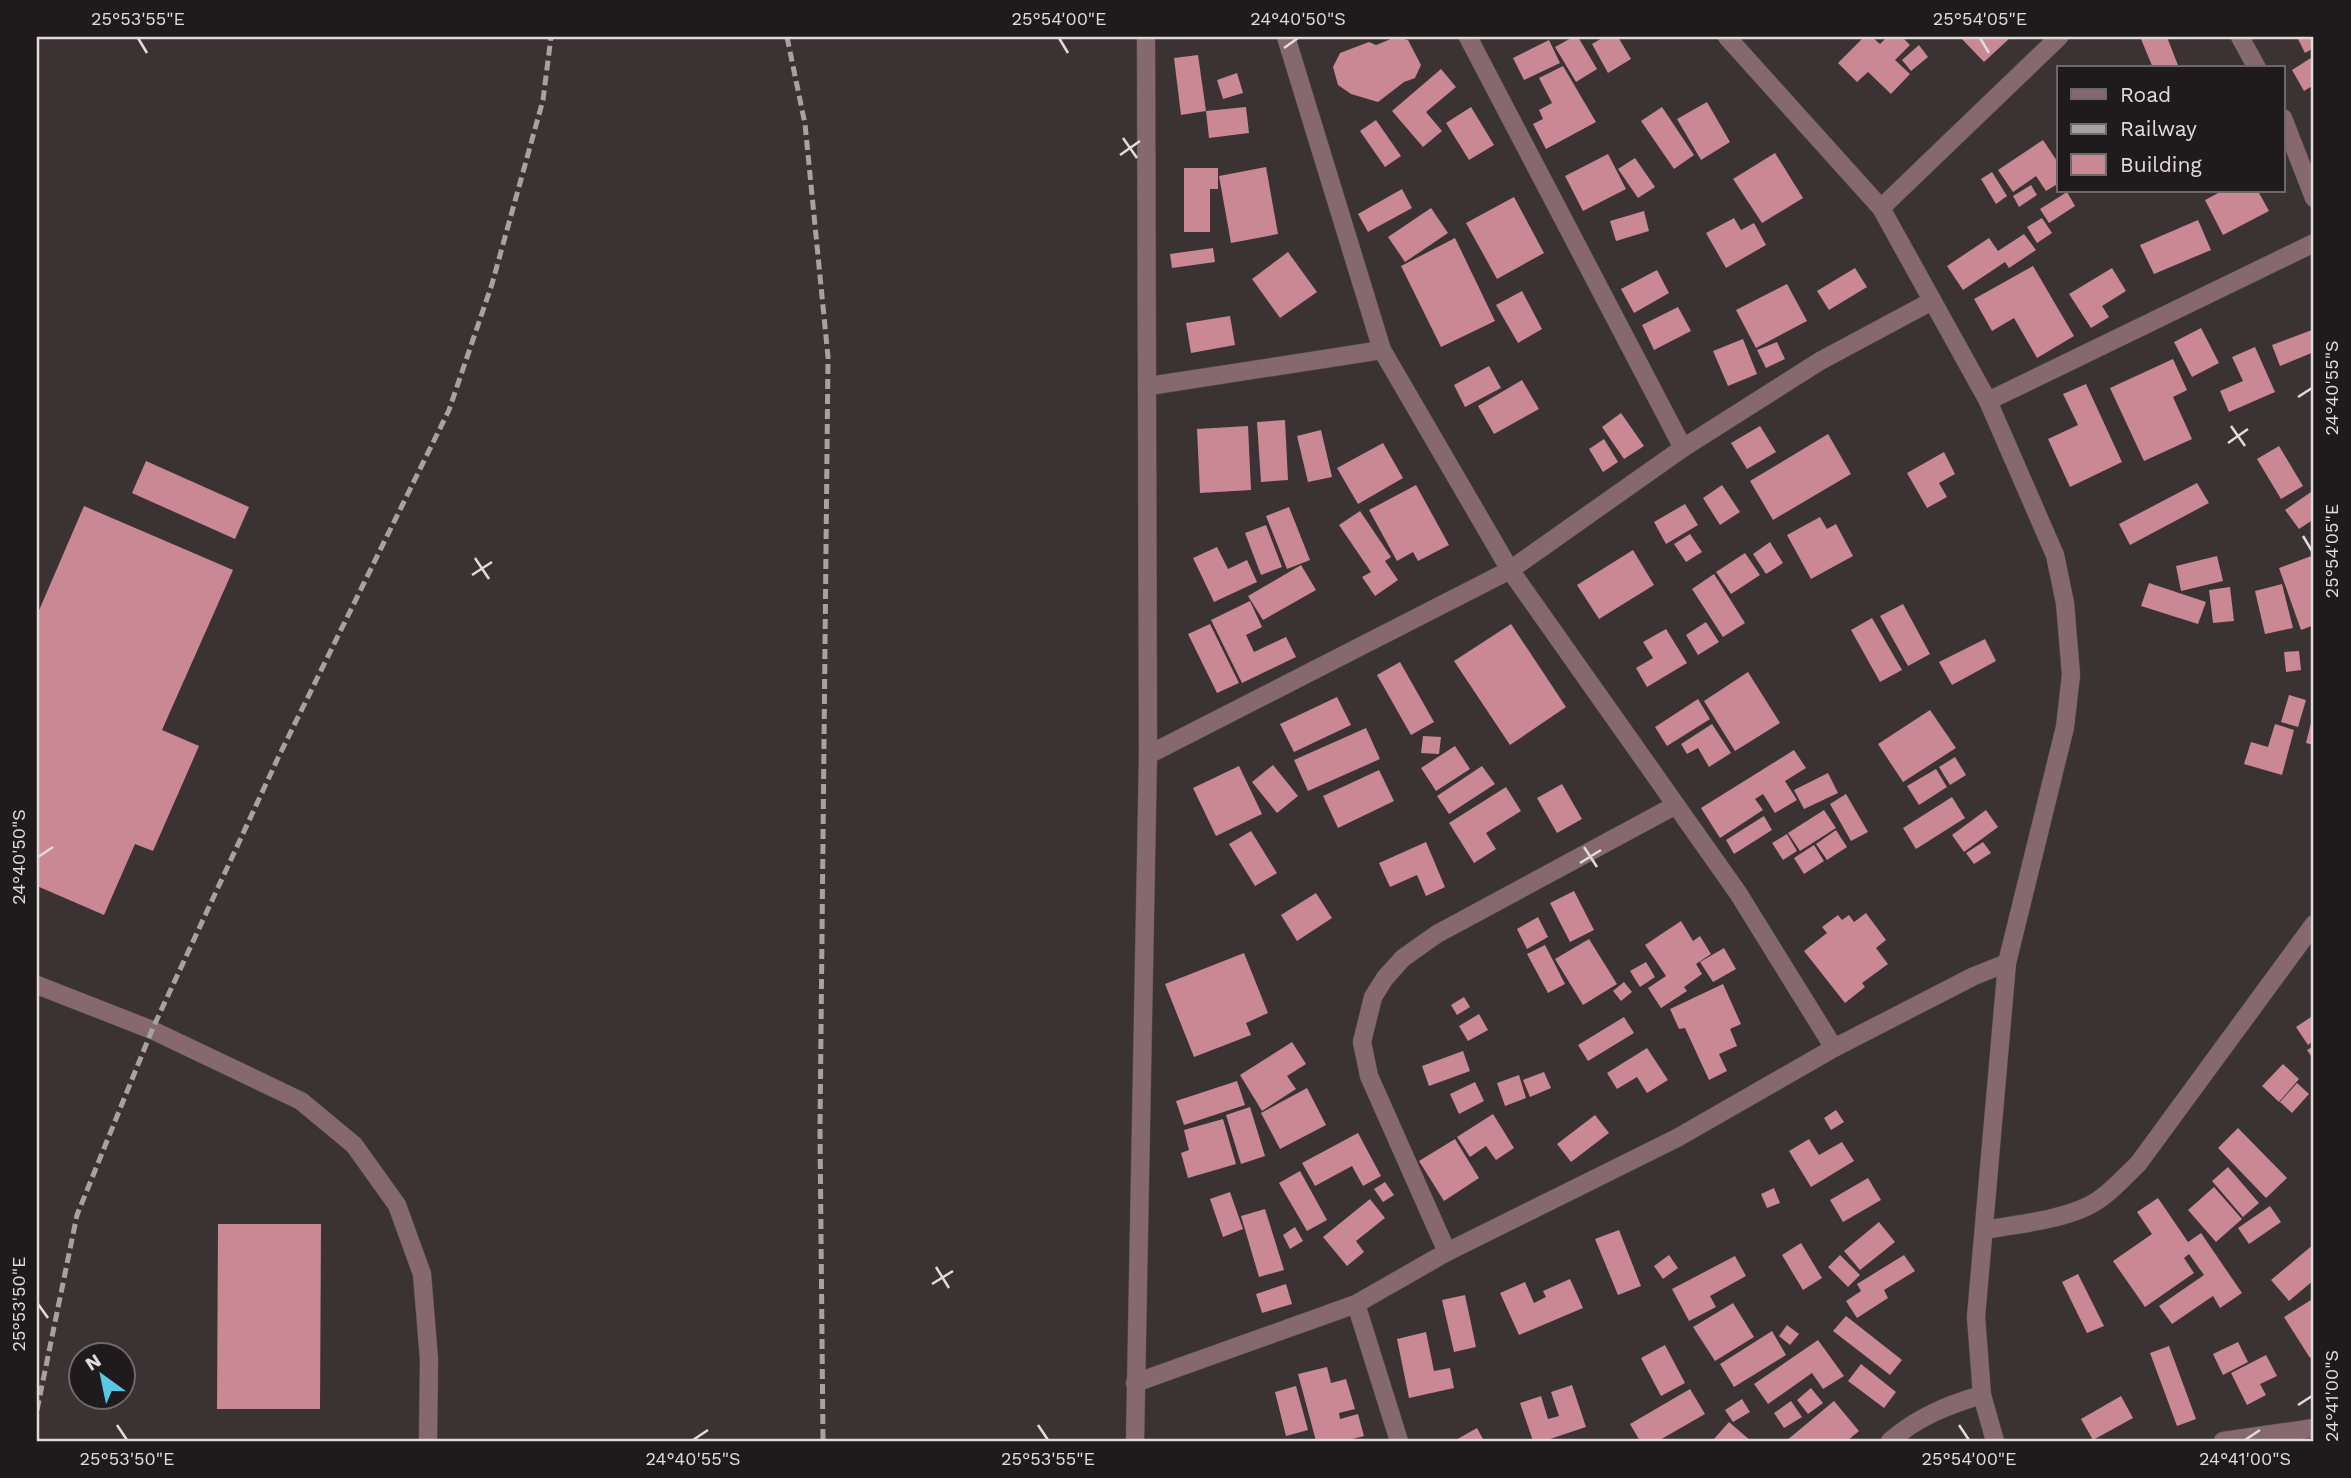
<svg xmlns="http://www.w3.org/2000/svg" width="2351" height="1478" font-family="'Work Sans',sans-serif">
	<rect width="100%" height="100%" fill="#3b3234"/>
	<g fill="#c98894">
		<path d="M1396,37L1408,40L1421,65L1415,78L1404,82L1378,102L1351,94L1338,85L1333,67L1340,53L1369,42L1376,45Z"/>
		<path d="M1573,37H1578L1597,69L1576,82L1555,47Z"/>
		<path d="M1604,37H1618L1631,59L1608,73L1592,44Z"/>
		<path d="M1864,37H1872L1880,44L1887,37H1902L1910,45L1895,60L1910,74L1891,94L1868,72L1857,82L1838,63Z"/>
		<path d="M1960,37H2011L1984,62Z"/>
		<path d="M2147,37H2167L2179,68H2153L2141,39Z"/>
		<path d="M2297,37H2314V48L2305,53Z"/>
		<path d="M1549,40L1560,63L1524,80L1513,58Z"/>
		<path d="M1919,45L1928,57L1911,71L1902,60Z"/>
		<path d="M1198,55L1206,111L1181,115L1174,58Z"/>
		<path d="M2314,56V85L2304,91L2292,70Z"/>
		<path d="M1563,66L1596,122L1546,149L1533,124L1543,119L1539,110L1552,103L1539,78Z"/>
		<path d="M1441,69L1456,87L1426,112L1442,131L1423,147L1392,111Z"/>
		<path d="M1237,73L1243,93L1223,99L1217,80Z"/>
		<path d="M1707,102L1730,142L1701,160L1677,119Z"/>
		<path d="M1246,107L1249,133L1209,138L1206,111Z"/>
		<path d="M1471,107L1494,145L1469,160L1446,123Z"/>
		<path d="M1662,107L1694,155L1674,169L1641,121Z"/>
		<path d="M1376,120L1401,156L1385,167L1360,131Z"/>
		<path d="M2043,140L2059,164V183L2046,191L2036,176L2013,192L1998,170Z"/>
		<path d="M1775,153L1803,198L1762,223L1733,179Z"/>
		<path d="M1608,154L1626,189L1583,211L1565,176Z"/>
		<path d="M1635,158L1655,187L1638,198L1618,169Z"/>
		<path d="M1266,167L1278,234L1231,243L1219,176Z"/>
		<path d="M1184,168H1218V189H1210V232H1184Z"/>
		<path d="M1992,172L2007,196L1996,204L1981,179Z"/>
		<path d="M2031,185L2037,195L2019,207L2013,196Z"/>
		<path d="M1402,189L1412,208L1368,232L1358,214Z"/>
		<path d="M2222,191H2258L2269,211L2223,235L2205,200Z"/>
		<path d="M2067,192L2075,206L2049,223L2040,209Z"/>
		<path d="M1514,197L1544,253L1497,279L1466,223Z"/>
		<path d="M1431,208L1448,233L1405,262L1388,237Z"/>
		<path d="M1644,211L1649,231L1616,241L1610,221Z"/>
		<path d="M1734,218L1741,230L1754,223L1766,245L1726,268L1706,233Z"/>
		<path d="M2042,218L2052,233L2037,243L2027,227Z"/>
		<path d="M2198,220L2211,250L2154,274L2140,245Z"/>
		<path d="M2024,234L2036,250L2009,268L2005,262L1963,290L1947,266L1989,238L1998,251Z"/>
		<path d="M1455,238L1495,321L1441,347L1401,266Z"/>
		<path d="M1213,248L1215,262L1172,268L1170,254Z"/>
		<path d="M1288,252L1317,292L1280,318L1252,279Z"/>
		<path d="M2033,266L2074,336L2037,358L2014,318L1992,331L1974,299Z"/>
		<path d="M1855,268L1867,287L1829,310L1817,291Z"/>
		<path d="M2112,268L2126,291L2102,306L2109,317L2091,328L2069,294Z"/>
		<path d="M1657,270L1669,293L1634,313L1621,289Z"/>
		<path d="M1787,284L1807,321L1756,348L1736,310Z"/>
		<path d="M1522,291L1542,329L1518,343L1496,305Z"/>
		<path d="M1678,307L1691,331L1654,350L1642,325Z"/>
		<path d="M1230,316L1235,345L1191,353L1186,323Z"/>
		<path d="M2201,328L2219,363L2192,377L2174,342Z"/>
		<path d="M2312,330L2314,352L2280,366L2272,345Z"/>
		<path d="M1743,339L1757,374L1728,386L1713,351Z"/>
		<path d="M1777,342L1785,359L1766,368L1757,350Z"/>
		<path d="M2255,347L2275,392L2229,412L2220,391L2243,381L2232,357Z"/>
		<path d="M2173,359L2187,390L2173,397L2192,439L2144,461L2110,388Z"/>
		<path d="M1489,366L1501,388L1465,407L1454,385Z"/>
		<path d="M1522,380L1539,409L1494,434L1478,406Z"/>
		<path d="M2086,384L2122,462L2070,487L2048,439L2078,425L2063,394Z"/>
		<path d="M1621,413L1644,446L1624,459L1602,427Z"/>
		<path d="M1285,420L1288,480L1261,482L1257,422Z"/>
		<path d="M1248,426L1251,490L1200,493L1197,429Z"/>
		<path d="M1760,426L1776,452L1747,469L1731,443Z"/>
		<path d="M1321,430L1332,477L1308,482L1297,436Z"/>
		<path d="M1828,434L1851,474L1773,520L1750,481Z"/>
		<path d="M1604,439L1618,462L1603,472L1589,449Z"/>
		<path d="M1383,443L1403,478L1358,504L1337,468Z"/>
		<path d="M2279,446L2303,486L2281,499L2257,459Z"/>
		<path d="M1944,452L1955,474L1939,483L1947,497L1927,508L1907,473Z"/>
		<path d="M146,461L249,507L235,539L132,493Z"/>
		<path d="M2197,483L2209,503L2130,545L2119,524Z"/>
		<path d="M1416,485L1449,545L1418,561L1413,552L1397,561L1369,510Z"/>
		<path d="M1722,485L1740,512L1720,525L1703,498Z"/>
		<path d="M2314,490V519L2299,529L2285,510Z"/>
		<path d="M1685,504L1698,525L1666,544L1654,522Z"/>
		<path d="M84,506L233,570L162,730L199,746L153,851L135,844L104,915L37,886V615Z"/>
		<path d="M1289,507L1310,560L1287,569L1266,516Z"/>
		<path d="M1360,511L1391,557L1385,561L1398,580L1375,596L1362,577L1371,572L1339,525Z"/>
		<path d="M1820,517L1827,529L1836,524L1853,556L1811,579L1787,535Z"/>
		<path d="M1266,525L1282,567L1261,575L1245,533Z"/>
		<path d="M1690,534L1702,552L1686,562L1674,544Z"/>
		<path d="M1770,542L1783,563L1766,574L1753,554Z"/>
		<path d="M1217,547L1228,569L1247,560L1257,582L1214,602L1193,558Z"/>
		<path d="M1633,550L1654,585L1599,619L1577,585Z"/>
		<path d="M1745,553L1760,575L1731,594L1716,572Z"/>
		<path d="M2314,555V625L2301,630L2279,568Z"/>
		<path d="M2217,556L2223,581L2181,591L2176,566Z"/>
		<path d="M1301,565L1316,590L1263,620L1248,596Z"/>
		<path d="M1714,574L1745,623L1723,637L1692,589Z"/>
		<path d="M2149,583L2206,602L2198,624L2141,606Z"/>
		<path d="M2282,584L2293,628L2265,634L2255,591Z"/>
		<path d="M2230,587L2234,621L2213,623L2209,590Z"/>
		<path d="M1250,601L1262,627L1246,635L1254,652L1286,637L1296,657L1242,683L1211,620Z"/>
		<path d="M1903,604L1930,654L1908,666L1880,616Z"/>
		<path d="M1872,618L1902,670L1880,682L1851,630Z"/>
		<path d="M1706,622L1719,642L1698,655L1686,635Z"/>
		<path d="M1210,624L1239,683L1217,693L1188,634Z"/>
		<path d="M1511,624L1566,707L1510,745L1454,661Z"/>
		<path d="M1666,629L1687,663L1647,687L1636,668L1653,658L1643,642Z"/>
		<path d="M1985,639L1996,661L1952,685L1939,662Z"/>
		<path d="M2299,651L2301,670L2286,672L2284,652Z"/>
		<path d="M1400,662L1434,722L1411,735L1377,675Z"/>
		<path d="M1748,672L1780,723L1735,751L1704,701Z"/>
		<path d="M2289,695L2306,700L2298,727L2281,722Z"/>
		<path d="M1337,697L1351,725L1294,752L1280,724Z"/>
		<path d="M1698,699L1710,719L1667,746L1655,727Z"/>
		<path d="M1930,710L1956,748L1903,782L1878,744Z"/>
		<path d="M2313,715H2314V745L2306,743Z"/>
		<path d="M1712,724L1731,753L1709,767L1698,748L1687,754L1681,744Z"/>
		<path d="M2275,724L2294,730L2282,775L2244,764L2251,742L2268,747Z"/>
		<path d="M1366,728L1380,759L1308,791L1294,760Z"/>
		<path d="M1423,736L1441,737L1439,754L1421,753Z"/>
		<path d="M1455,746L1470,769L1436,791L1421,768Z"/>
		<path d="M1794,750L1806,768L1785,781L1797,800L1775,813L1763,794L1755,799L1763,810L1720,838L1701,808Z"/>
		<path d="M1955,757L1966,775L1950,785L1939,767Z"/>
		<path d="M1273,765L1298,796L1277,813L1252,782Z"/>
		<path d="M1239,766L1262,814L1216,836L1193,788Z"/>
		<path d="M1482,766L1495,784L1449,814L1437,796Z"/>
		<path d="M1936,769L1947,787L1919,805L1907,786Z"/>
		<path d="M1379,770L1394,801L1338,828L1323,796Z"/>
		<path d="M1828,773L1838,793L1804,809L1794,790Z"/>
		<path d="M1562,784L1582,819L1557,833L1537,798Z"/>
		<path d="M1506,787L1521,811L1486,833L1496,849L1474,863L1449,823Z"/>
		<path d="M1846,794L1868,832L1851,841L1830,804Z"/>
		<path d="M1952,797L1965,818L1916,849L1903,828Z"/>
		<path d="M1824,810L1836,828L1800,851L1788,833Z"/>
		<path d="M1986,810L1998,827L1964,852L1952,835Z"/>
		<path d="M1764,816L1772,830L1734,854L1726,840Z"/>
		<path d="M1836,830L1847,847L1827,860L1816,844Z"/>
		<path d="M1251,831L1277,873L1255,886L1229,844Z"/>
		<path d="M1787,834L1797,851L1783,860L1772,843Z"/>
		<path d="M1426,842L1445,887L1426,896L1417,875L1390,887L1379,863Z"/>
		<path d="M1983,842L1991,853L1974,864L1966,853Z"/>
		<path d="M1814,845L1824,861L1804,874L1794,858Z"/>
		<path d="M1574,891L1594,930L1570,942L1550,903Z"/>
		<path d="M1316,893L1332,918L1297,941L1281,915Z"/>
		<path d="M1866,913L1886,940L1876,948L1888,964L1862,983L1865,987L1845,1003L1804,951L1827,933L1822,927L1838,915L1842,920L1849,915L1854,922Z"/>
		<path d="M1538,917L1548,937L1527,949L1517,929Z"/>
		<path d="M1681,921L1693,941L1700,936L1711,954L1696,964L1702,974L1684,987L1687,991L1661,1008L1648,988L1666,976L1645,945Z"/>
		<path d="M1589,939L1617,984L1583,1005L1555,959Z"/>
		<path d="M1545,945L1565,984L1548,993L1527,954Z"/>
		<path d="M1724,948L1736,969L1713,982L1700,962Z"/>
		<path d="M1244,953L1268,1013L1246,1023L1251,1035L1194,1057L1165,984Z"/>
		<path d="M1646,962L1655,977L1640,987L1630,971Z"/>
		<path d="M1624,982L1632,992L1621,1001L1613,991Z"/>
		<path d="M1723,984L1741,1024L1730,1029L1737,1046L1719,1054L1727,1071L1709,1080L1685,1028L1679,1029L1670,1009Z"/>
		<path d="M1464,997L1470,1007L1457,1015L1451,1005Z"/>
		<path d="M1479,1014L1488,1030L1468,1041L1459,1026Z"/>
		<path d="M2314,1015V1040L2308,1045L2296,1027Z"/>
		<path d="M1624,1017L1634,1033L1588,1061L1578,1045Z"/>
		<path d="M1292,1042L1306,1064L1287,1076L1296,1089L1262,1111L1240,1075Z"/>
		<path d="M2314,1046V1060L2307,1050Z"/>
		<path d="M1647,1048L1668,1080L1647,1093L1637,1077L1617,1089L1607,1073Z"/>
		<path d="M1463,1051L1470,1071L1429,1086L1422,1066Z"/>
		<path d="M2283,1064L2299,1079L2279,1102L2262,1086Z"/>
		<path d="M1544,1072L1551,1088L1530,1097L1523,1080Z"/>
		<path d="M1519,1075L1526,1098L1505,1106L1497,1083Z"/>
		<path d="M1237,1081L1245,1105L1184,1125L1176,1101Z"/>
		<path d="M1475,1082L1484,1101L1459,1114L1450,1094Z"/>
		<path d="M2297,1083L2309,1094L2292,1113L2280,1102Z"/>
		<path d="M1307,1088L1326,1125L1280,1149L1261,1113Z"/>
		<path d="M1250,1107L1265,1156L1241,1164L1226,1115Z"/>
		<path d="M1836,1110L1844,1122L1831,1130L1824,1118Z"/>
		<path d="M1493,1114L1514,1148L1496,1160L1486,1146L1470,1157L1457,1137Z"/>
		<path d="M1595,1115L1609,1133L1571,1162L1557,1144Z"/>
		<path d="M1223,1119L1236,1164L1188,1178L1181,1153L1189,1150L1184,1130Z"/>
		<path d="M2238,1128L2287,1178L2266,1198L2218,1148Z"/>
		<path d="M1358,1133L1381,1176L1363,1186L1352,1166L1315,1186L1302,1163Z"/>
		<path d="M1455,1139L1479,1178L1444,1201L1419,1161Z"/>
		<path d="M1809,1139L1819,1155L1842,1142L1854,1161L1811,1187L1789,1151Z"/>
		<path d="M2228,1167L2259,1203L2243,1217L2212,1181Z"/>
		<path d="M1300,1171L1327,1220L1307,1231L1279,1183Z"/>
		<path d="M1868,1178L1881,1200L1843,1222L1830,1200Z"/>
		<path d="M1385,1182L1394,1195L1383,1202L1374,1189Z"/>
		<path d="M2214,1187L2242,1219L2216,1242L2188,1210Z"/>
		<path d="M1774,1188L1780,1203L1767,1208L1761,1194Z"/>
		<path d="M1230,1192L1243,1229L1223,1237L1210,1199Z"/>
		<path d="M2158,1198L2188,1242L2201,1233L2242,1293L2220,1308L2213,1296L2172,1324L2159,1306L2204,1275L2189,1254L2184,1258L2194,1273L2145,1307L2113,1261L2152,1234L2137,1212Z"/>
		<path d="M1370,1199L1385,1218L1356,1241L1364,1252L1347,1266L1323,1237Z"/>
		<path d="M2270,1206L2281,1222L2249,1244L2238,1228Z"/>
		<path d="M1265,1209L1284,1270L1259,1277L1241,1216Z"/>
		<path d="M1879,1222L1895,1242L1860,1270L1844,1251Z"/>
		<path d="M218,1224H321L320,1409H217Z"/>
		<path d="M1295,1227L1303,1241L1290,1249L1283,1235Z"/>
		<path d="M1619,1230L1641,1286L1618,1295L1595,1239Z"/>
		<path d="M1801,1243L1822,1278L1803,1290L1782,1255Z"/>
		<path d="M2314,1244V1280L2289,1301L2271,1280Z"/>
		<path d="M1669,1255L1678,1268L1663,1279L1654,1266Z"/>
		<path d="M1840,1255L1860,1275L1848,1287L1828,1267Z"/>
		<path d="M1904,1255L1915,1271L1884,1290L1888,1298L1857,1318L1846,1301L1861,1291L1857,1284Z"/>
		<path d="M1735,1256L1746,1276L1710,1296L1716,1307L1689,1321L1672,1289Z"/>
		<path d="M2078,1274L2104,1326L2087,1333L2062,1282Z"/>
		<path d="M1570,1279L1583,1308L1519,1335L1500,1293L1525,1282L1534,1303L1546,1297L1543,1291Z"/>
		<path d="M1286,1284L1292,1304L1262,1313L1256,1294Z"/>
		<path d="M1465,1295L1476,1347L1454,1352L1442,1300Z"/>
		<path d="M2314,1298V1355L2310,1358L2284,1317Z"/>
		<path d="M1733,1303L1754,1337L1715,1361L1693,1327Z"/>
		<path d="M1846,1316L1902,1360L1890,1375L1833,1331Z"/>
		<path d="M1787,1325L1799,1334L1790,1345L1779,1336Z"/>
		<path d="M1772,1331L1786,1355L1734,1387L1720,1364Z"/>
		<path d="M1426,1332L1434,1371L1450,1368L1454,1388L1409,1398L1397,1339Z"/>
		<path d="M1818,1340L1844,1376L1823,1389L1812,1373L1768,1404L1754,1384Z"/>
		<path d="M2238,1342L2248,1362L2223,1375L2213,1354Z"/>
		<path d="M1665,1345L1685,1383L1661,1396L1641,1358Z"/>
		<path d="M2169,1346L2196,1419L2177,1426L2150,1353Z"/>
		<path d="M2266,1355L2277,1376L2260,1384L2266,1395L2247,1405L2231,1373Z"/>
		<path d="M1861,1364L1896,1392L1884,1408L1848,1381Z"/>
		<path d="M1327,1367L1331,1383L1346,1379L1355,1409L1339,1413L1340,1419L1358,1414L1364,1436L1345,1441H1316L1298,1374Z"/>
		<path d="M1572,1385L1586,1427L1544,1441H1533L1520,1403L1541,1396L1548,1419L1559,1416L1551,1392Z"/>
		<path d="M1296,1386L1308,1430L1286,1436L1275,1392Z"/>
		<path d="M1811,1388L1823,1403L1808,1414L1797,1400Z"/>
		<path d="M1690,1389L1705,1414L1658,1441H1640L1630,1424Z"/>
		<path d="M2121,1396L2133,1418L2093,1440L2081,1419Z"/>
		<path d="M1742,1399L1750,1412L1733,1422L1725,1410Z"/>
		<path d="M1791,1401L1802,1417L1784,1428L1774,1413Z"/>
		<path d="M1834,1401L1859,1431L1847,1441H1786Z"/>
		<path d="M1729,1422L1751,1441H1716L1714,1439Z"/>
		<path d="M1477,1428L1484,1441H1454Z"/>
	</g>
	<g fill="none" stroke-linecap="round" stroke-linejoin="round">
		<g stroke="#595052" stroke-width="19">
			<g id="minor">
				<path d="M1286,37L1382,350L1510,570L1683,448L1820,361L1932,301"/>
				<path d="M1468,37L1683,448"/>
				<path d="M1727,37L1881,208L1988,401L2055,555L2065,603L2071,675L2065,727L2007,963L1976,1317L1982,1395L1995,1441"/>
				<path d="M2240,37L2257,68"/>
				<path d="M2283,118L2314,198"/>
				<path d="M1881,208L2059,37"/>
				<path d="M1149,386L1382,350"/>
				<path d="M1988,401L2314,243"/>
				<path d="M1148,755L1510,570L1738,893L1834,1048"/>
				<path d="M37,985L152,1030L301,1101L354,1145L397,1205L422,1274L429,1359L428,1441"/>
				<path d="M1984,1230C2017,1224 2055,1221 2086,1207C2106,1198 2122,1179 2138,1164L2314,924"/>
				<path d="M1447,1252L1369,1076L1362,1042L1373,997L1385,978L1403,958L1437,934L1676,805"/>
				<path d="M1356,1304L1399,1441"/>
				<path d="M1135,1383L1356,1304L1447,1252L1677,1138L1834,1048L1974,976L2007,963"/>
				<path d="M1135,1441L1148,755L1146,37"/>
				<path d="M1890,1441C1918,1417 1947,1405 1982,1395"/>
				<path d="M2223,1441L2314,1428"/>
			</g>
		</g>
		<use href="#minor" stroke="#85696e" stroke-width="18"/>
		<g stroke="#a8a1a2" stroke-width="5" stroke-dasharray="10 5" stroke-linecap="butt">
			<path d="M787,37L805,124L828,357L820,1129L823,1441"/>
			<path d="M37,1410L77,1215L152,1030L278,758L449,410L492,284L543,100L551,37"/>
		</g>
	</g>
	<path fill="none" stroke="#e1dbdc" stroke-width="2.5" d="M138,38L147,53M1059,38L1068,53M1980,38L1989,53M1284,48L1298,38M1123,138L1137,158M1120,155L1140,141M2298,397L2312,388M2231,426L2245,446M2228,443L2248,429M2303,536L2312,551M475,558L489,579M472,575L492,562M1584,847L1597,867M38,857L53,847M1580,863L1601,850M936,1267L949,1288M932,1284L953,1271M38,1304L48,1318M2298,1405L2312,1396M117,1425L127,1440M1038,1425L1048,1440M1959,1425L1969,1440M693,1440L708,1430M2245,1440L2260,1430"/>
	<rect width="2351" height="1478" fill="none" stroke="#1f1b1c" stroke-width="77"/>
	<rect x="2057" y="66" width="228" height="126" fill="#1f1b1c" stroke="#6d6869" stroke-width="2"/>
	<rect x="2071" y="89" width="35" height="10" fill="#85696e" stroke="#6d6869" stroke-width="2"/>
	<text x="2120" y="102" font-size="21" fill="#e1dbdc">Road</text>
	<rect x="2071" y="124" width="35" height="10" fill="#a8a1a2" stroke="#6d6869" stroke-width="2"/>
	<text x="2120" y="136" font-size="21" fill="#e1dbdc">Railway</text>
	<rect x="2071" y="154" width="35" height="21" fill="#c98894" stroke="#6d6869" stroke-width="2"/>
	<text x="2120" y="172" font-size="21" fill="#e1dbdc">Building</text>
	<g transform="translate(102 1376) rotate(327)"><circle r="33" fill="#1f1b1c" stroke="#6d6869" stroke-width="2"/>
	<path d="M0-5L12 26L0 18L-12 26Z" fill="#59c8e4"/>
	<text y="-10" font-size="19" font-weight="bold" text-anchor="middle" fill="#e1dbdc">N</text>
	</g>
	<rect x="38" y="38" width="2274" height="1402" fill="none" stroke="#e1dbdc" stroke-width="2.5"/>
	<g font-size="18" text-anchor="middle" fill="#e1dbdc">
		<text x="138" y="25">25°53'55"E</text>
		<text x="1059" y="25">25°54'00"E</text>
		<text x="1298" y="25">24°40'50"S</text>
		<text x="1980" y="25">25°54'05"E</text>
		<text transform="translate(2332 388) rotate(-90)" y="6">24°40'55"S</text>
		<text transform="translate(2332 551) rotate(-90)" y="6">25°54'05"E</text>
		<text transform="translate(19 857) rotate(-90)" y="6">24°40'50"S</text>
		<text transform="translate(19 1304) rotate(-90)" y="6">25°53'50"E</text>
		<text transform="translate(2332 1396) rotate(-90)" y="6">24°41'00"S</text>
		<text x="127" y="1465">25°53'50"E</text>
		<text x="693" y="1465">24°40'55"S</text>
		<text x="1048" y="1465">25°53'55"E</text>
		<text x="1969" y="1465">25°54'00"E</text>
		<text x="2245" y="1465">24°41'00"S</text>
	</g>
</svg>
